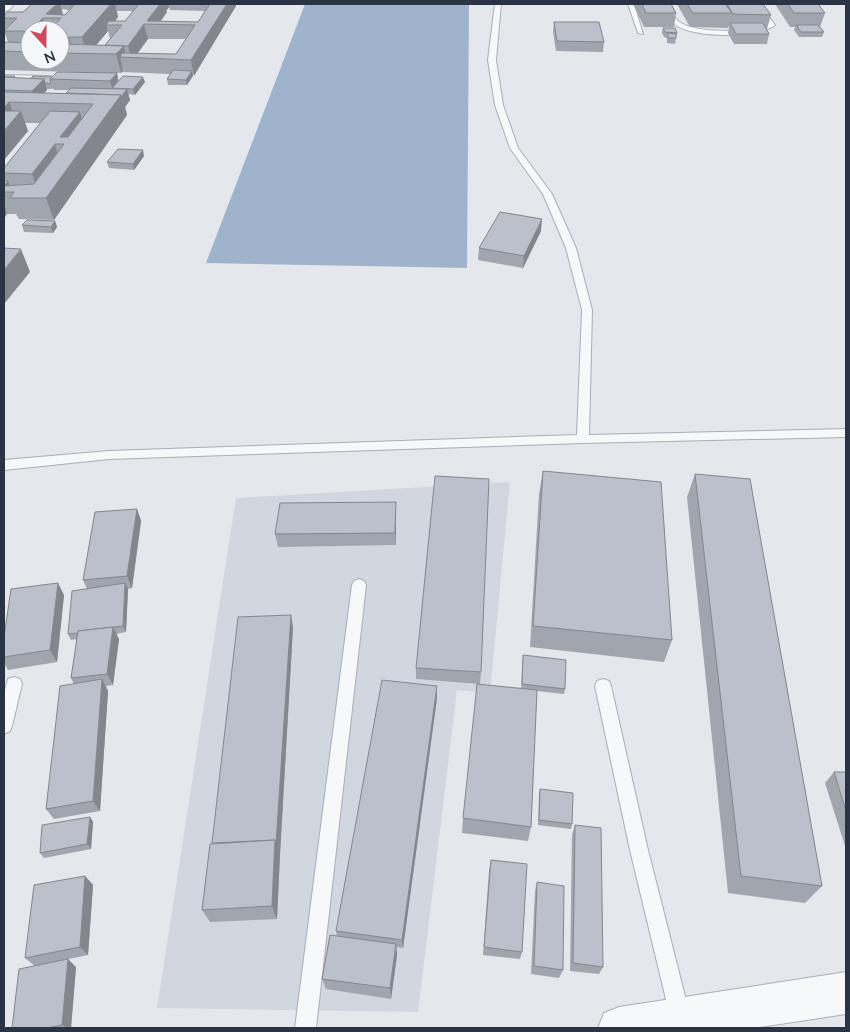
<svg xmlns="http://www.w3.org/2000/svg" width="850" height="1032" font-family="Lato,sans-serif">
	<rect width="100%" height="100%" fill="#e4e7ec"/>
	<path fill="#d2d6de" d="M510,482L490,693L457,690L418,1012L157,1008L236,498Z"/>
	<path fill="#9fb4cc" d="M305,4H469L467,268L206,263Z"/>
	<g fill="none" stroke-linecap="round" stroke-linejoin="round">
		<g stroke="#a9aeb7" stroke-width="2">
			<g id="service">
				<path d="M495,4H501L496,60L503,105L518,148L552,194L576,248L592,310L589,435L846,429V437L583,443L109,459L4,470V460L109,451L577,435L582,310L566,248L543,194L510,148L495,105L488,60Z"/>
				<path d="M628,4H634L643,34L638,33Z"/>
				<path d="M662,4H668C671,9 673,17 678,21C694,34 750,33 768,24L753,4H759L775,25C758,39 691,38 674,24C668,19 665,10 662,4Z"/>
				<path d="M4,75L50,76L54,78L50,80L4,79Z"/>
				<path d="M359,579L364,581L366,585L316,1028H295L352,585L354,581Z"/>
				<path d="M14,677L20,679L22,684L12,726L10,731L4,734V693L8,679Z"/>
				<path d="M603,679L609,681L611,686L648,850L690,1016L687,1023L680,1026L673,1023L670,1016L630,850L595,686L597,681Z"/>
			</g>
		</g>
		<g stroke="#a9aeb7" stroke-width="2">
			<path id="minor" d="M4,4H14L9,10L4,11Z"/>
		</g>
		<g stroke="#a9aeb7" stroke-width="2">
			<path id="tertiary" d="M846,972V1014L753,1028H598L604,1013L619,1007Z"/>
		</g>
		<use href="#service" fill="#f7f8fa" fill-rule="evenodd"/>
		<use href="#minor" fill="#f7f8fa" fill-rule="evenodd"/>
		<use href="#tertiary" fill="#f7f8fa" fill-rule="evenodd"/>
	</g>
	<g fill="#a1a5ae" fill-rule="evenodd">
		<path d="M32,4H236V6L187,85H168L167,79L170,74L123,72V71L121,73H117L118,81L145,82L135,95L128,94L130,100L125,107L127,115L54,220L19,219L16,214H7L4,218V168L40,123H25L28,131L4,160V76L15,78H31L52,77L73,72L4,70V42H8L4,31L5,30L4,25V16L23,12ZM169,7L170,10L205,11L198,22L160,21L167,12L166,11ZM62,9L69,10L65,15H63ZM117,11H133L125,21H115L118,17ZM30,30H60V60H30ZM108,31L110,39L105,45H96ZM148,39H186L176,54H137ZM53,88L54,90H69L66,93H44L47,90V89H52Z"/>
		<path d="M633,4H671L676,13L674,27H644Z"/>
		<path d="M677,4H763L771,15L767,29H766L769,34L767,44H734L728,33L729,28L728,26V28L690,27Z"/>
		<path d="M775,4H818L825,13L820,27L824,32L822,37H799L794,30L795,27H790Z"/>
		<path d="M554,22L604,42L603,52L556,51L553,32Z"/>
		<path d="M663,28L677,33L675,44L667,43V38L664,37L662,33Z"/>
		<path d="M144,156L134,170L109,168L107,162Z"/>
		<path d="M55,221L57,227L53,233L24,232L22,225Z"/>
		<path d="M541,231L523,268L478,260L479,248Z"/>
		<path d="M543,471L672,640L664,662L530,647L539,494Z"/>
		<path d="M695,474L822,886L805,903L728,893L687,497Z"/>
		<path d="M137,509L141,521L132,588L128,589L126,632L116,634L119,639L113,685L106,686L108,691L100,811L54,819L46,809L74,684L71,678L77,639L71,640L68,634L87,589L83,580Z"/>
		<path d="M396,514V545L278,547L275,534Z"/>
		<path d="M64,595L57,662L8,670L4,663V637Z"/>
		<path d="M293,627L280,854L277,919L210,922L202,910Z"/>
		<path d="M523,655L565,689L564,694L537,691L531,827L528,841L462,833L463,818L521,689Z"/>
		<path d="M416,668L481,672L480,684L416,679Z"/>
		<path d="M437,698L403,948L396,947L397,955L391,999L326,989L322,979L337,936L336,931Z"/>
		<path d="M834,772H846V849L825,783Z"/>
		<path d="M540,789L572,824L571,829L538,825L539,794Z"/>
		<path d="M90,817L93,822L91,849L44,858L40,853Z"/>
		<path d="M575,825L603,967L599,974L570,971L572,835Z"/>
		<path d="M491,860L522,952L520,959L483,955L489,870Z"/>
		<path d="M85,876L93,885L88,955L35,966L25,958Z"/>
		<path d="M537,882L563,970L559,978L531,974L535,891Z"/>
		<path d="M76,967L71,1028H12Z"/>
	</g>
	<g fill="#83868d">
		<path d="M57,4H60L64,19L46,14Z"/>
		<path d="M103,4H115L118,17L112,25H106L108,31L89,54L86,53L82,37Z"/>
		<path d="M160,4H169V7L166,11L167,12L158,25L147,21Z"/>
		<path d="M227,4H236V6L194,76L191,60Z"/>
		<path d="M43,18L46,30H31Z"/>
		<path d="M144,24L148,39L134,58L131,57L128,46Z"/>
		<path d="M69,37L73,53L62,44Z"/>
		<path d="M124,46L126,57H120L123,71L121,73L116,54Z"/>
		<path d="M192,71L193,76L187,85L186,80Z"/>
		<path d="M117,73L119,84L112,88L110,81Z"/>
		<path d="M143,77L145,82L135,95L133,89Z"/>
		<path d="M44,79L47,90L35,102L32,91Z"/>
		<path d="M127,89L130,100L125,107L127,115L54,220L46,198L121,95Z"/>
		<path d="M9,102L15,118L21,111L28,131L4,160V108Z"/>
		<path d="M80,112L86,132L64,144L60,137Z"/>
		<path d="M55,144L61,165L39,195L32,174Z"/>
		<path d="M143,150L144,156L134,170L133,164Z"/>
		<path d="M8,181L12,192L4,186Z"/>
		<path d="M4,204L7,214L4,218Z"/>
		<path d="M542,219L541,231L523,268L524,256Z"/>
		<path d="M55,221L57,227L53,233L51,227Z"/>
		<path d="M21,249L30,272L4,304V270Z"/>
		<path d="M396,502V545L395,533Z"/>
		<path d="M137,509L141,521L132,588L127,576Z"/>
		<path d="M58,583L64,595L57,662L50,650Z"/>
		<path d="M125,583L128,589L126,632L123,626Z"/>
		<path d="M291,615L293,627L280,854L277,919L272,906L275,840Z"/>
		<path d="M113,627L119,639L113,685L107,674Z"/>
		<path d="M102,679L108,691L100,811L93,801Z"/>
		<path d="M437,686V698L403,948L402,940Z"/>
		<path d="M90,817L93,822L91,849L87,844Z"/>
		<path d="M85,876L93,885L88,955L80,947Z"/>
		<path d="M396,944L397,955L391,999L390,988Z"/>
		<path d="M68,959L76,967L71,1028H67L62,1025Z"/>
	</g>
	<g fill="#bbc0ca" stroke="#83868d">
		<path d="M32,4H57L46,14L65,15L75,4H111L82,37H69L62,44L124,46L116,54L60,53V30H50L61,18H43L31,30H30V31H4L17,18H4V16L7,12H23Z"/>
		<path d="M139,4H160L147,21L198,22L210,4H227L191,60L120,57L122,53L176,54L195,25L144,24L128,46L105,45L122,25H106L109,21H125Z"/>
		<path d="M642,4H671L676,13H646Z"/>
		<path d="M687,4H725L732,13H693Z"/>
		<path d="M727,4H763L771,15L733,14Z"/>
		<path d="M788,4H818L825,13H794Z"/>
		<path d="M554,22H599L604,42L557,41Z"/>
		<path d="M730,23H763L769,34H736Z"/>
		<path d="M796,25H818L824,32H801Z"/>
		<path d="M663,28H675L677,33L665,32Z"/>
		<path d="M668,33L676,34V38H668Z"/>
		<path d="M4,42L30,43V52L4,51Z"/>
		<path d="M173,70L192,71L186,80L167,79Z"/>
		<path d="M57,72L117,73L110,81L50,79Z"/>
		<path d="M4,76H15L13,78L4,77Z"/>
		<path d="M33,76L52,77L50,79L51,83L50,84L45,83L44,79L31,78Z"/>
		<path d="M123,76L143,77L133,89L112,88Z"/>
		<path d="M4,77L44,79L32,91L4,90Z"/>
		<path d="M71,88L127,89L122,96L121,95L66,93Z"/>
		<path d="M4,92L121,95L46,198H10L14,192H4V186L34,184L64,144H55L32,174L4,173V168L50,111L80,112L60,137H68L93,104L9,102L4,108Z"/>
		<path d="M4,111H21L4,131Z"/>
		<path d="M118,149L143,150L133,164L107,162Z"/>
		<path d="M4,181H8L4,186Z"/>
		<path d="M500,212L542,219L524,256L479,248Z"/>
		<path d="M27,220L55,221L51,227L22,225Z"/>
		<path d="M4,248L21,249L4,270Z"/>
		<path d="M543,471L661,482L672,640L533,626Z"/>
		<path d="M695,474L750,479L822,886L741,876Z"/>
		<path d="M435,476L489,479L481,672L416,668Z"/>
		<path d="M396,502L395,533L275,534L280,503Z"/>
		<path d="M137,509L127,576L83,580L95,512Z"/>
		<path d="M58,583L50,650L4,657V637L11,589Z"/>
		<path d="M125,583L123,626L78,631V633L68,634L72,591Z"/>
		<path d="M291,615L276,844L275,840L212,843L238,617Z"/>
		<path d="M113,627L107,674L71,678L78,631Z"/>
		<path d="M523,655L566,660L565,689L522,684Z"/>
		<path d="M102,679L93,801L46,809L60,686Z"/>
		<path d="M382,680L437,686L402,940L336,931Z"/>
		<path d="M477,684L537,690L531,827L463,818Z"/>
		<path d="M834,772H846V811Z"/>
		<path d="M540,789L573,793L572,824L539,820Z"/>
		<path d="M90,817L87,844L40,853L42,825Z"/>
		<path d="M575,825L601,828L603,967L573,963Z"/>
		<path d="M275,840L272,906L202,910L210,844Z"/>
		<path d="M491,860L527,864L522,952L484,947Z"/>
		<path d="M85,876L80,947L25,958L34,885Z"/>
		<path d="M537,882L564,886L563,970L534,966Z"/>
		<path d="M330,935L396,944L390,988L322,979Z"/>
		<path d="M68,959L62,1025L47,1028H12L19,969Z"/>
	</g>
	<rect width="850" height="1032" fill="none" stroke="#2b3445" stroke-width="10"/>
	<g transform="translate(45 45) rotate(159)"><circle r="24" fill="#f4f6f9" stroke="#a4a8b1"/>
	<path d="M0-4L9 19L0 12L-9 19Z" fill="#d1495b"/>
	<text y="-8" font-size="14" font-weight="bold" text-anchor="middle" fill="#2b3445">N</text>
	</g>
</svg>
